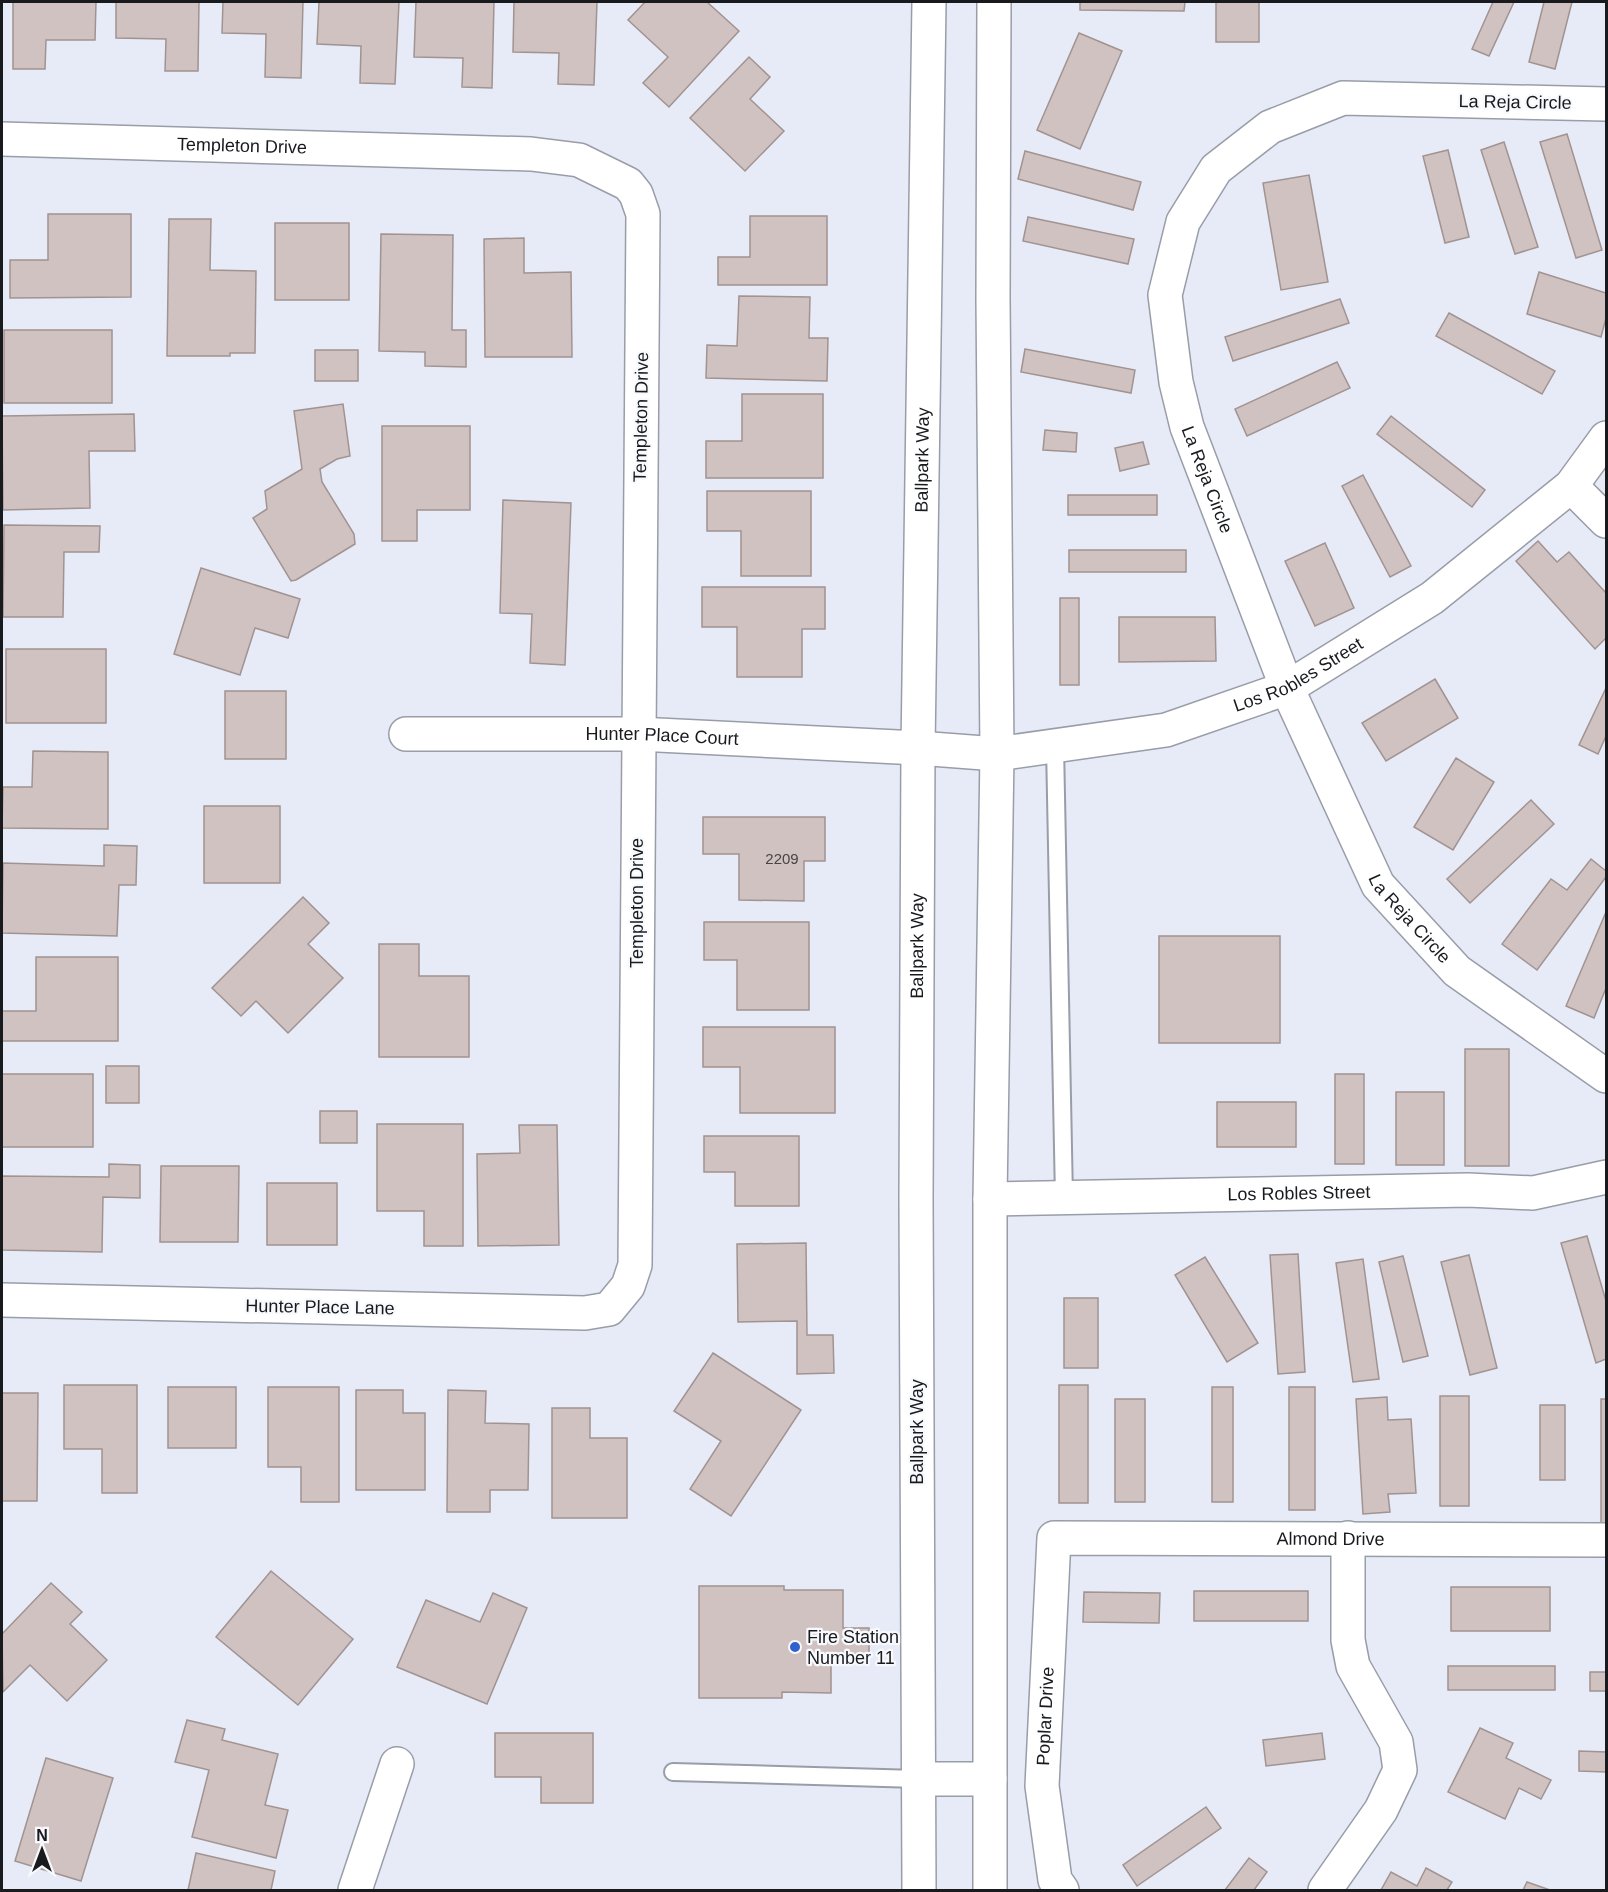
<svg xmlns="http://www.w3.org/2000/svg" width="1608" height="1892" font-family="Arial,sans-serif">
	<rect width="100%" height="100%" fill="#e7ebf7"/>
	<g fill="#d0c2c0" stroke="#a19391" stroke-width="1.5">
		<path d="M13,2H96L95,40H46L45,69H13Z"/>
		<path d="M116,2H199L198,71H165L166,39L116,38Z"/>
		<path d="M223,2H303L301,78L265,77L266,34L222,33Z"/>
		<path d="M319,2H399L395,84L360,83L361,46L317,44Z"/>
		<path d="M416,2H494L492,88L462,87L463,58L414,57Z"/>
		<path d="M514,2H597L594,85L558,84L559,53L513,52Z"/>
		<path d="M645,2H707L739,31L669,107L643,83L668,57L628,20Z"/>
		<path d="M1080,2H1185L1184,11L1080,10Z"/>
		<rect x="1216" y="2" width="43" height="40"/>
		<path d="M1493,2H1514L1489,56L1472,49Z"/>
		<path d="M1544,2H1572L1555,69L1529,62Z"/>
		<path d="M1079,33L1122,51L1080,149L1037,130Z"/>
		<path d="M749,57L770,77L750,99L784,131L745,171L690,118Z"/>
		<path d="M1567,134L1602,250L1576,258L1540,142Z"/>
		<path d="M1504,142L1538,247L1515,254L1481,150Z"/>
		<path d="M1448,150L1469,237L1445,243L1423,156Z"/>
		<path d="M1025,151L1141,182L1133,210L1018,179Z"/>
		<path d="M1309,175L1328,282L1281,290L1263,183Z"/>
		<path d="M48,214H131V297L10,298V260H48Z"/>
		<path d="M750,216H827V285H718V257H750Z"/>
		<path d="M1028,217L1134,239L1128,264L1023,241Z"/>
		<path d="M169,219H211L210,270L256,271L255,353H230V356H167Z"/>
		<rect x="275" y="223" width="74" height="77"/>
		<path d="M381,234L453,235L452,330H466V367L425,366V352L379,351Z"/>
		<path d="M524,238V273L571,272L572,357H485L484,239Z"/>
		<path d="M1539,272L1606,293V318L1601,337L1527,314Z"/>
		<path d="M739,296L810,297L809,338H828L827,381L706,378L707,345L737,346Z"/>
		<path d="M1340,299L1349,323L1233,361L1225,337Z"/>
		<path d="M1449,313L1555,371L1542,394L1436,336Z"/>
		<rect x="4" y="330" width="108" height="73"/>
		<path d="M1025,349L1135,370L1131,393L1021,372Z"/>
		<rect x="315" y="350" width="43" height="31"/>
		<path d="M1337,362L1350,388L1247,436L1235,409Z"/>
		<path d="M742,394H823V478H706V441H742Z"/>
		<path d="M343,404L350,456L337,459L320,469L322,482L354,534L355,544L296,580L291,581L253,518L267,509L265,491L302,469L294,411Z"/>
		<path d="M134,414L135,451H89L90,508L3,510L2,416Z"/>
		<path d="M1391,416L1485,490L1472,507L1377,434Z"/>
		<path d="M382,426H470V510H417V541H382Z"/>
		<path d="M1045,430L1077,433L1076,452L1043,450Z"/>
		<path d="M1143,442L1149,464L1120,471L1115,448Z"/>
		<path d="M1363,475L1411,566L1390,577L1342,486Z"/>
		<path d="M707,491H811V576H741V531H707Z"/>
		<rect x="1068" y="495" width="89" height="20"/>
		<path d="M503,500L571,503L565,665L530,663L532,614L500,613Z"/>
		<path d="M4,525L100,526L99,552H64L63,617H3Z"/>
		<path d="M1538,541L1557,562L1569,552L1606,593V638L1595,649L1516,561Z"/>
		<path d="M1325,543L1354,608L1315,626L1285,561Z"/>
		<rect x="1069" y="550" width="117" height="22"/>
		<path d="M201,568L300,599L288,638L255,628L240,675L174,654Z"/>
		<path d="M702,587H825V629H802V677H737V627H702Z"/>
		<rect x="1060" y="598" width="19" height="87"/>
		<path d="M1119,617H1215L1216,661L1119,662Z"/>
		<rect x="6" y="649" width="100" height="74"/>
		<path d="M1435,679L1458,718L1386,761L1362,723Z"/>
		<path d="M1606,688V736L1598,754L1579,745Z"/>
		<rect x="225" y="691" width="61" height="68"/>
		<path d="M33,751L108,752V829L2,828L3,787H32Z"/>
		<path d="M1456,758L1494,782L1453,850L1414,827Z"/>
		<path d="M1531,800L1554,824L1470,903L1447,879Z"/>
		<rect x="204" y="806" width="76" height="77"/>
		<path d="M703,817H825V861H804V901L739,900V854H703Z"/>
		<path d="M104,845L137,846L136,885H119L117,936L2,933L3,863L104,866Z"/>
		<path d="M1591,859L1606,871V877L1537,970L1502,944L1551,879L1567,890Z"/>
		<path d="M303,897L329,923L308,944L343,978L288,1033L256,1001L241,1016L212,988Z"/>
		<path d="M1606,912V988L1594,1018L1566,1006Z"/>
		<path d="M704,922H809V1010H737V960H704Z"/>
		<rect x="1159" y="936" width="121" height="107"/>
		<path d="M379,944H419V976H469V1057H379Z"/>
		<path d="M36,957H118V1041H2V1011H36Z"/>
		<path d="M703,1027H835V1113H740V1067H703Z"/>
		<rect x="1465" y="1049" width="44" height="117"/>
		<rect x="106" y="1066" width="33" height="37"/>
		<rect x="2" y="1074" width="91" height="73"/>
		<rect x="1335" y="1074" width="29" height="90"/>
		<rect x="1396" y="1092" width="48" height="73"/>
		<rect x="1217" y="1102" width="79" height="45"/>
		<rect x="320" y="1111" width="37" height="32"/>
		<path d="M377,1124H463V1246H424V1211H377Z"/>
		<path d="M519,1125H557L559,1245L478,1246L477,1154L520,1153Z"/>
		<path d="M704,1136H799V1206H735V1172H704Z"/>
		<path d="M109,1164L140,1165V1198L103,1197L102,1252L2,1250V1176L109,1177Z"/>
		<path d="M161,1166H239L238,1242H160Z"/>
		<rect x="267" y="1183" width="70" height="62"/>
		<path d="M1587,1236L1606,1301V1359L1596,1363L1561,1243Z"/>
		<path d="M806,1243L807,1335H833L834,1373L797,1374V1321L738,1322L737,1244Z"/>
		<path d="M1298,1254L1305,1372L1278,1374L1270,1255Z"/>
		<path d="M1469,1255L1497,1368L1470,1375L1441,1262Z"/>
		<path d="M1403,1256L1428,1356L1403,1362L1379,1262Z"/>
		<path d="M1205,1257L1258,1343L1227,1362L1175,1275Z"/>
		<path d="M1363,1259L1379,1379L1353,1382L1336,1263Z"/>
		<rect x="1064" y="1298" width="34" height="70"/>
		<path d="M713,1353L801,1410L731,1516L690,1489L721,1441L674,1411Z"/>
		<path d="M64,1385H137V1493H102V1449H64Z"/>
		<rect x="1059" y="1385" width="29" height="118"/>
		<rect x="168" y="1387" width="68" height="61"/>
		<path d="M268,1387H339V1502H301V1467H268Z"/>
		<rect x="1212" y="1387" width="21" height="115"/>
		<rect x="1289" y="1387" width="26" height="123"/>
		<path d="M356,1390H403V1413H425V1490H356Z"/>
		<path d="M448,1390L486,1391L485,1423L529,1424L528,1490H490V1512H447Z"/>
		<path d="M2,1393H38L37,1501H2Z"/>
		<rect x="1440" y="1396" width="29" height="110"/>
		<path d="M1387,1397L1388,1420L1411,1419L1416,1493L1388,1494L1390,1512L1363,1514L1356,1399Z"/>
		<rect x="1115" y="1399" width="30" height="103"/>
		<rect x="1601" y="1399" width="5" height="124"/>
		<rect x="1540" y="1405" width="25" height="75"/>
		<path d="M552,1408H590V1438H627V1518H552Z"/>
		<path d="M271,1571L353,1639L298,1705L216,1637Z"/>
		<path d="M51,1583L82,1612L70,1624L107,1660L67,1701L30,1665L3,1692L2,1634Z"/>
		<path d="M699,1586H784V1590H843V1628H869V1654H831V1693L782,1692V1698H699Z"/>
		<rect x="1451" y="1587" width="99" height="44"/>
		<rect x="1194" y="1591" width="114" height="30"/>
		<path d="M1084,1592L1160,1593L1159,1623L1083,1622Z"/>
		<path d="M493,1593L527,1608L487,1704L397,1667L426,1600L480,1622Z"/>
		<rect x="1448" y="1666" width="107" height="24"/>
		<rect x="1590" y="1672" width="16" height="19"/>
		<path d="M187,1720L225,1729L222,1740L278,1754L265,1805L288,1810L276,1858L192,1837L209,1770L175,1762Z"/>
		<path d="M1480,1728L1513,1743L1506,1758L1551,1780L1541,1799L1519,1788L1505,1819L1448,1792Z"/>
		<path d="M495,1733H593V1803H541V1777H495Z"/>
		<path d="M1322,1733L1325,1759L1266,1766L1263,1740Z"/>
		<path d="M1579,1751L1606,1752V1772L1579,1771Z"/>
		<path d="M46,1758L113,1778L81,1881L15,1861Z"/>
		<path d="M1206,1807L1221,1828L1137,1886L1123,1865Z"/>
		<path d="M196,1853L275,1871L271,1890H188Z"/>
		<path d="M1249,1858L1267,1872L1254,1890H1225Z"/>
		<path d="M1426,1868L1452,1882L1447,1890H1381L1391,1872L1417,1886Z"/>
		<path d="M1527,1882L1550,1890H1523Z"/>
	</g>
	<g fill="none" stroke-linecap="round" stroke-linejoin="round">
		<g stroke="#999da8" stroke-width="20">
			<g id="service">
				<path d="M1055,746L1064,1198"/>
				<path d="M673,1772L918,1779"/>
			</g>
		</g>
		<g stroke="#999da8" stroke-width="36">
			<g id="minor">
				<path id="s1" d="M1606,104L1343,98L1270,127L1216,169L1183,222L1165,295L1176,382L1187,427L1287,688L1378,885L1457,971L1606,1076"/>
				<path id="s2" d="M2,139L531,154L579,160L628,184L636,194L643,214L635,1265L628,1286L609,1309L585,1313L2,1300"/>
				<path d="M1571,486L1606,521"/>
				<path id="s3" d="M406,734H638L918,748L997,754L1166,730L1287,688L1432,598L1571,486L1606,438"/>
				<path id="s4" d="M990,1199L1468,1190L1533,1193L1606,1177"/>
				<path d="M355,1890L397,1764"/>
				<path id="s5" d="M1062,1890L1055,1880L1042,1786L1054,1538L1606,1540"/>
				<path d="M1325,1890L1381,1810L1400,1770L1396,1742L1353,1666L1348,1640V1538"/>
			</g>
		</g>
		<g stroke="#999da8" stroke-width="36">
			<g id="secondary">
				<path d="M918,1779H990"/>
				<path id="s6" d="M919,1890L916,1198L918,748L929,2"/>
				<path d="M990,1890V1199L997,754L993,299L994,2"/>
			</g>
		</g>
		<use href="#service" stroke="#fff" stroke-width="16"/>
		<use href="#minor" stroke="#fff" stroke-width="33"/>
		<use href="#secondary" stroke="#fff" stroke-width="33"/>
	</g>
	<circle fill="#315fce" stroke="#f7f9fd" stroke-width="2" cx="795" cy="1647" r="6"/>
	<g text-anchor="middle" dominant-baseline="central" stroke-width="4.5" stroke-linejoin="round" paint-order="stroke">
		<g font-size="15" fill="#464446">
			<text x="782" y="858">2209</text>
		</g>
		<g font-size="18" fill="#181a1e" stroke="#f7f9fd">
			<text transform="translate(1515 102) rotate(1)">La Reja Circle</text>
			<text stroke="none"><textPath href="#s2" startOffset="240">Templeton Drive</textPath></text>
			<text transform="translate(641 417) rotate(-89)">Templeton Drive</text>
			<text stroke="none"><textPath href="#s6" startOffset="1430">Ballpark Way</textPath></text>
			<text stroke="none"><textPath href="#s1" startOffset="738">La Reja Circle</textPath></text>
			<text stroke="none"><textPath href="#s3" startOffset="906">Los Robles Street</textPath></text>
			<text stroke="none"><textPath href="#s3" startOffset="256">Hunter Place Court</textPath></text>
			<text transform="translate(637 903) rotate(-90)">Templeton Drive</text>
			<text stroke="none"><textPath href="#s1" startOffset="1224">La Reja Circle</textPath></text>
			<text stroke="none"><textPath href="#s6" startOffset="944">Ballpark Way</textPath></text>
			<text stroke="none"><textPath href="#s4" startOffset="309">Los Robles Street</textPath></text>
			<text transform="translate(320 1307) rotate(1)">Hunter Place Lane</text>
			<text transform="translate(917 1432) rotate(-90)">Ballpark Way</text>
			<text stroke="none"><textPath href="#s5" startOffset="632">Almond Drive</textPath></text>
			<text stroke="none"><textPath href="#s5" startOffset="177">Poplar Drive</textPath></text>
		</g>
		<g font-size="18" fill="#181a1e" stroke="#f7f9fd" text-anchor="start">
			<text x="807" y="1637">Fire Station<tspan x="807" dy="21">Number 11</tspan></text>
		</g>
	</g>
	<rect width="1608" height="1892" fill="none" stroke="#181a1e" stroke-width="6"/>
	<g transform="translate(42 1850)" stroke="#f7f9fd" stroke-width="4.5" paint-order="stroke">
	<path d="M0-4.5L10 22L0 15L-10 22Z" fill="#181a1e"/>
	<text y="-9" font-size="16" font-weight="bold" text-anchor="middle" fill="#181a1e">N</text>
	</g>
</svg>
